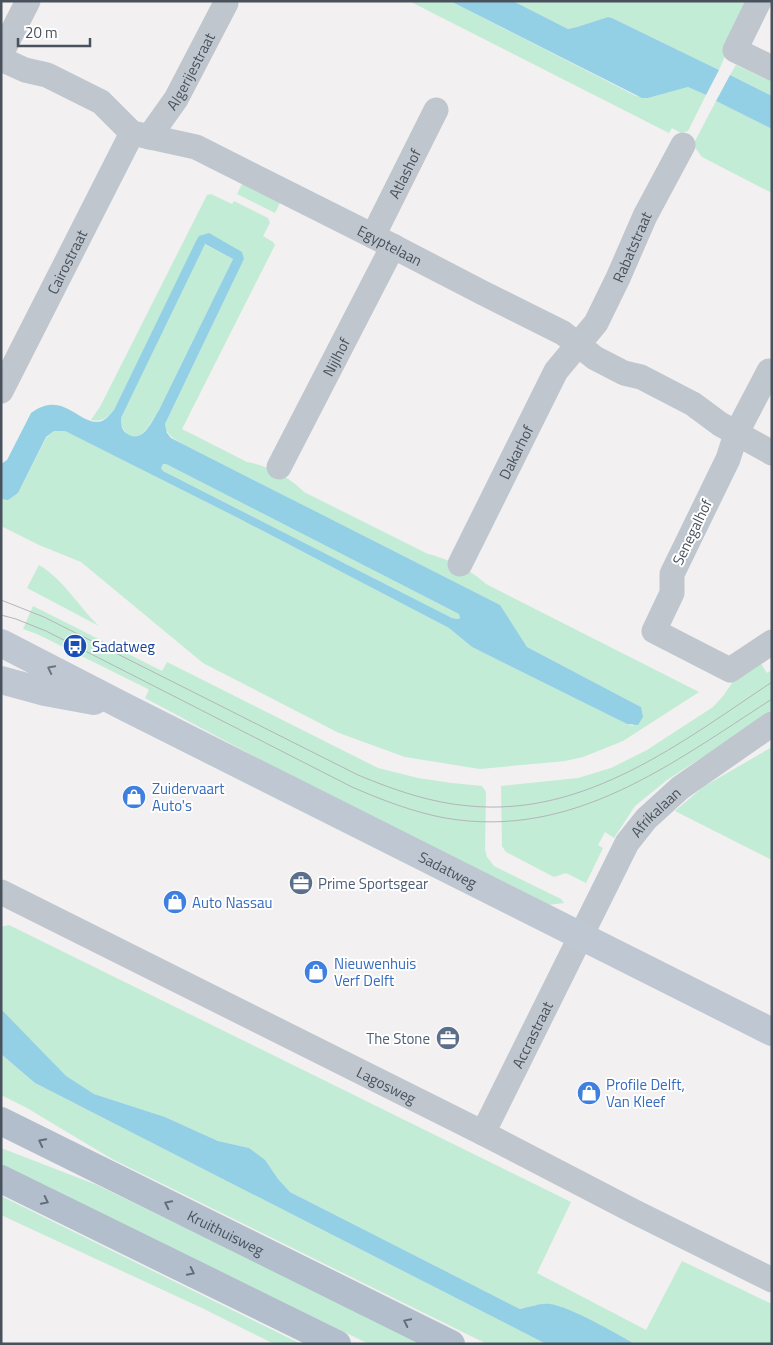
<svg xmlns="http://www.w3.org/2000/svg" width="773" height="1345" font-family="'Titillium Web',sans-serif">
	<rect width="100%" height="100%" fill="#f2f0f0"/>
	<g fill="#c2ecd5">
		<path d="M409,1H450L636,96L648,98L688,87L706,95L688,131L681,133L672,128L669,133Z"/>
		<path d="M513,1H750L737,28L719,70L612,18L608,17L577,27L568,29Z"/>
		<path d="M736,65L766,79L772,78V96L730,75Z"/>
		<path d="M716,101L772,129V193L702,157L693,145Z"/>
		<path d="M244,180L282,199L275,213L237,194Z"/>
		<path d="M211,194L232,204L234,201L268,218L270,223L263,236L273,242L275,245L182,429L247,462C267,465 290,477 304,492L428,554C446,558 473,571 486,584L699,692L623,741L583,757L565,761L480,769L405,757L339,733L203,663L81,562L39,545L1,526V499H8L18,493L46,438L54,431H65L238,518L449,628L472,647L627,724L633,726L641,707L527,647L499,605L183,444C174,439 166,435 165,424L244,259L199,236L114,410C106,419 102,422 91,420L101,405L207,195Z"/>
		<path d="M204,244L233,259L159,410C149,424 137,454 121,425V418Z"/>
		<path d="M163,464H166L455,612L459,613L460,618L458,619L452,618L163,471L161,468Z"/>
		<path d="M39,565C64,580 78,606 99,626L27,588Z"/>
		<path d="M33,606L162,671L167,662L378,768L418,778L452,783L482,786L486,792L485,849L487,857L494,866L561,899L564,903L548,905L304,783L145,698L149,690L146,688L37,634L23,629Z"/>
		<path d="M758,659L767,673L772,670V712L667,780L635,806L614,838L605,832L598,845L603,848L586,883L566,873L554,877L506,852L502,846L501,786L578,778L611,768L647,750L713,707L724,695L740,671Z"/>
		<path d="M772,747V860L675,811L703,787Z"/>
		<path d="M9,925L571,1202L537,1273L646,1330L682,1261L772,1304V1344H635L573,1312L535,1305L520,1309L290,1192L249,1148L218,1141L165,1117L94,1094L65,1076L1,1009V927Z"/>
		<path d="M1,1054L35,1083L546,1344H487L112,1159L27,1108L1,1095Z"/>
		<path d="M1,1148L97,1185L425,1344H369L1,1165Z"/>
		<path d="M1,1196L301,1344H274L202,1308L1,1215Z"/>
	</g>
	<g fill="#93d0e5" fill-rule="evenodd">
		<path d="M450,1H513L568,29L577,27L608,17L612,18L719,70L706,95L688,87L648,98H642Z"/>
		<path d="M730,75L772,96V129L716,101Z"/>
		<path d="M209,233L242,252L244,259L165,424L167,433L171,438L500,605L527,647L641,707L643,717L638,725L627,724L472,647L449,628L238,518L65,431H54L46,437L18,493L8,500L1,499V464L7,460L31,413C64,388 80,428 102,421C107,419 110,414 114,410L196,241L199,236ZM205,244L233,259L159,410C152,420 143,446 126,433C121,429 121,424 121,418ZM163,464H166L455,612L459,614L460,618L458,619L452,618L163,471L161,468Z"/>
		<path d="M1,1009L66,1076L94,1094L165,1117L218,1141L249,1148L265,1160L278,1179L290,1192L520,1309C530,1307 540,1303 550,1304C571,1307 615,1333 635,1344H546L35,1083L1,1054Z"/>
	</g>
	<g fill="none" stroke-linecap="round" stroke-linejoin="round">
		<g stroke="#bfc6ce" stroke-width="25">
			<path d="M759,1L735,50L772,68"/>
			<path d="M1,54L28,1"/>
			<path id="s1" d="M1,59L25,70L47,75L101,102L132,133L196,147L373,236L483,293L563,333L595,358L624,373L641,377L693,404L720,424L772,453"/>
			<path id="s2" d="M149,137L176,99L226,3"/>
			<path id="s3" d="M373,236L436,110"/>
			<path d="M769,371L736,434L728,459L672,574V593L654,631L730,670L772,642"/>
			<path id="s4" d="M1,391L132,133"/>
			<path id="s5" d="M279,467L393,246"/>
			<path id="s6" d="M460,564L556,371L596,323L618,278L645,216L683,145"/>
			<path id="s7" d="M1,892L483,1133L635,1212L772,1280"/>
			<path id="s8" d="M483,1133L627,843L646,819L680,788L772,724"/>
		</g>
		<g stroke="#bfc7d2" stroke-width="28">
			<path id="s9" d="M1,643L125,707L772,1032"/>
			<path d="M1,680L45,692L94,701"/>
		</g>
		<g stroke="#b2becc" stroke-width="28">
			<path id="s10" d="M1,1121L451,1344"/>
			<path d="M1,1179L337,1344"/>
		</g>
		<g stroke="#b3b5ba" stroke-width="1">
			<path d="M1,600L44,617L358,775C394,790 431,803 470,806C586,817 682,742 772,682"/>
			<path d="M1,615L16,619L46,631L352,787C382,800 413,812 445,818C573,840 671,764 772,699"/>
		</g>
	</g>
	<defs><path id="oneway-chevron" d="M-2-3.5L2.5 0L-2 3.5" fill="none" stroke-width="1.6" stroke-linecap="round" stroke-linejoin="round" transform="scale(1.25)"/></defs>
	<use stroke="#6c757f" href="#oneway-chevron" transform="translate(51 669) rotate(-153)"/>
	<g stroke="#636d78">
		<use href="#oneway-chevron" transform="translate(42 1142) rotate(-153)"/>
		<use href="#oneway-chevron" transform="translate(45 1201) rotate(26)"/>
		<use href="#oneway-chevron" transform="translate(168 1204) rotate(-154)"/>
		<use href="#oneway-chevron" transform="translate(191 1272) rotate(26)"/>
		<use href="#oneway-chevron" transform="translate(407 1322) rotate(-154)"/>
	</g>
	<defs>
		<g id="bus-disc" transform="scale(1.25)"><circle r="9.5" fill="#1a4fb4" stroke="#fff"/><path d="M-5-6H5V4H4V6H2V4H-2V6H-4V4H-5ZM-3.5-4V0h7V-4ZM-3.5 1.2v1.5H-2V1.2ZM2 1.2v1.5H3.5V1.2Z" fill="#fff"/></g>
		<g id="shop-disc" transform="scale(1.25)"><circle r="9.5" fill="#3f7fe0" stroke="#fff"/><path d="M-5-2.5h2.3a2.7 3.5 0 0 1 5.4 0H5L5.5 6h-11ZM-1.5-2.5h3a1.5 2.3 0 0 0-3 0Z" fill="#fff"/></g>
		<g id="office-disc" transform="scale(1.25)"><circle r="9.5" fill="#5c6f8a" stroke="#fff"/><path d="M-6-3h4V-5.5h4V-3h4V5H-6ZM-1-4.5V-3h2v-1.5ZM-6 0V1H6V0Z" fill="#fff"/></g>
	</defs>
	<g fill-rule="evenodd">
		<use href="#bus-disc" x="75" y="646"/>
		<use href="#shop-disc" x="134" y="797"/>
		<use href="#office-disc" x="301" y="883"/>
		<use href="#shop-disc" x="175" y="902"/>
		<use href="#shop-disc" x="316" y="972"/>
		<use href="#office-disc" x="448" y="1038"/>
		<use href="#shop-disc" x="589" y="1093"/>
	</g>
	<g text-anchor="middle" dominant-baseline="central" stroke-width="4" stroke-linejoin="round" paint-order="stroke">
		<g font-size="15" fill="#49525c" stroke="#fff">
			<text stroke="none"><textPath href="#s2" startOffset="78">Algerijestraat</textPath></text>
			<text stroke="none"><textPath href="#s3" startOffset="70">Atlashof</textPath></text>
			<text stroke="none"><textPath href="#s1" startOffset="436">Egyptelaan</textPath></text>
			<text stroke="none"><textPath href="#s6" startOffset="362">Rabatstraat</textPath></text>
			<text stroke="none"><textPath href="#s4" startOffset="145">Cairostraat</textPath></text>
			<text stroke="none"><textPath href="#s5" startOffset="124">Nijlhof</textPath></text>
			<text stroke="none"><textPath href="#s6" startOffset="125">Dakarhof</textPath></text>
			<text transform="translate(692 532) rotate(-64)">Senegalhof</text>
			<text stroke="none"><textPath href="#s8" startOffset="366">Afrikalaan</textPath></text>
			<text stroke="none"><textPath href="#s9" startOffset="501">Sadatweg</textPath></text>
			<text stroke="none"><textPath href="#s8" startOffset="110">Accrastraat</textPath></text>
			<text stroke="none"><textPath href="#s7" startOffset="431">Lagosweg</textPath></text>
			<text stroke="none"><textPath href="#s10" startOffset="251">Kruithuisweg</textPath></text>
		</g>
		<g font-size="15" fill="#164399" stroke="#fff" text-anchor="start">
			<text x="92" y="646">Sadatweg</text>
		</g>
		<g font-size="15" fill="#366cbe" stroke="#fff" text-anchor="start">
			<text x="152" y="788">Zuidervaart<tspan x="152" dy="17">Auto's</tspan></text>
			<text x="192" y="902">Auto Nassau</text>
			<text x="334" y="963">Nieuwenhuis<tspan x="334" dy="17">Verf Delft</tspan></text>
			<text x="606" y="1084">Profile Delft,<tspan x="606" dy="17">Van Kleef</tspan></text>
		</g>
		<g font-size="15" fill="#4e5e75" stroke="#fff" text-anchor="start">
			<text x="318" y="883">Prime Sportsgear</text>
			<text x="430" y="1038" text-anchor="end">The Stone</text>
		</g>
	</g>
	<rect width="773" height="1345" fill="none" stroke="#49525c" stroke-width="5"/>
	<path d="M18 38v8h72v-8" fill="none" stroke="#49525c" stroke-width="2.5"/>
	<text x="25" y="38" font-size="15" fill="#49525c" stroke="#ffffff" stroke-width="4" paint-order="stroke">20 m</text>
</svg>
